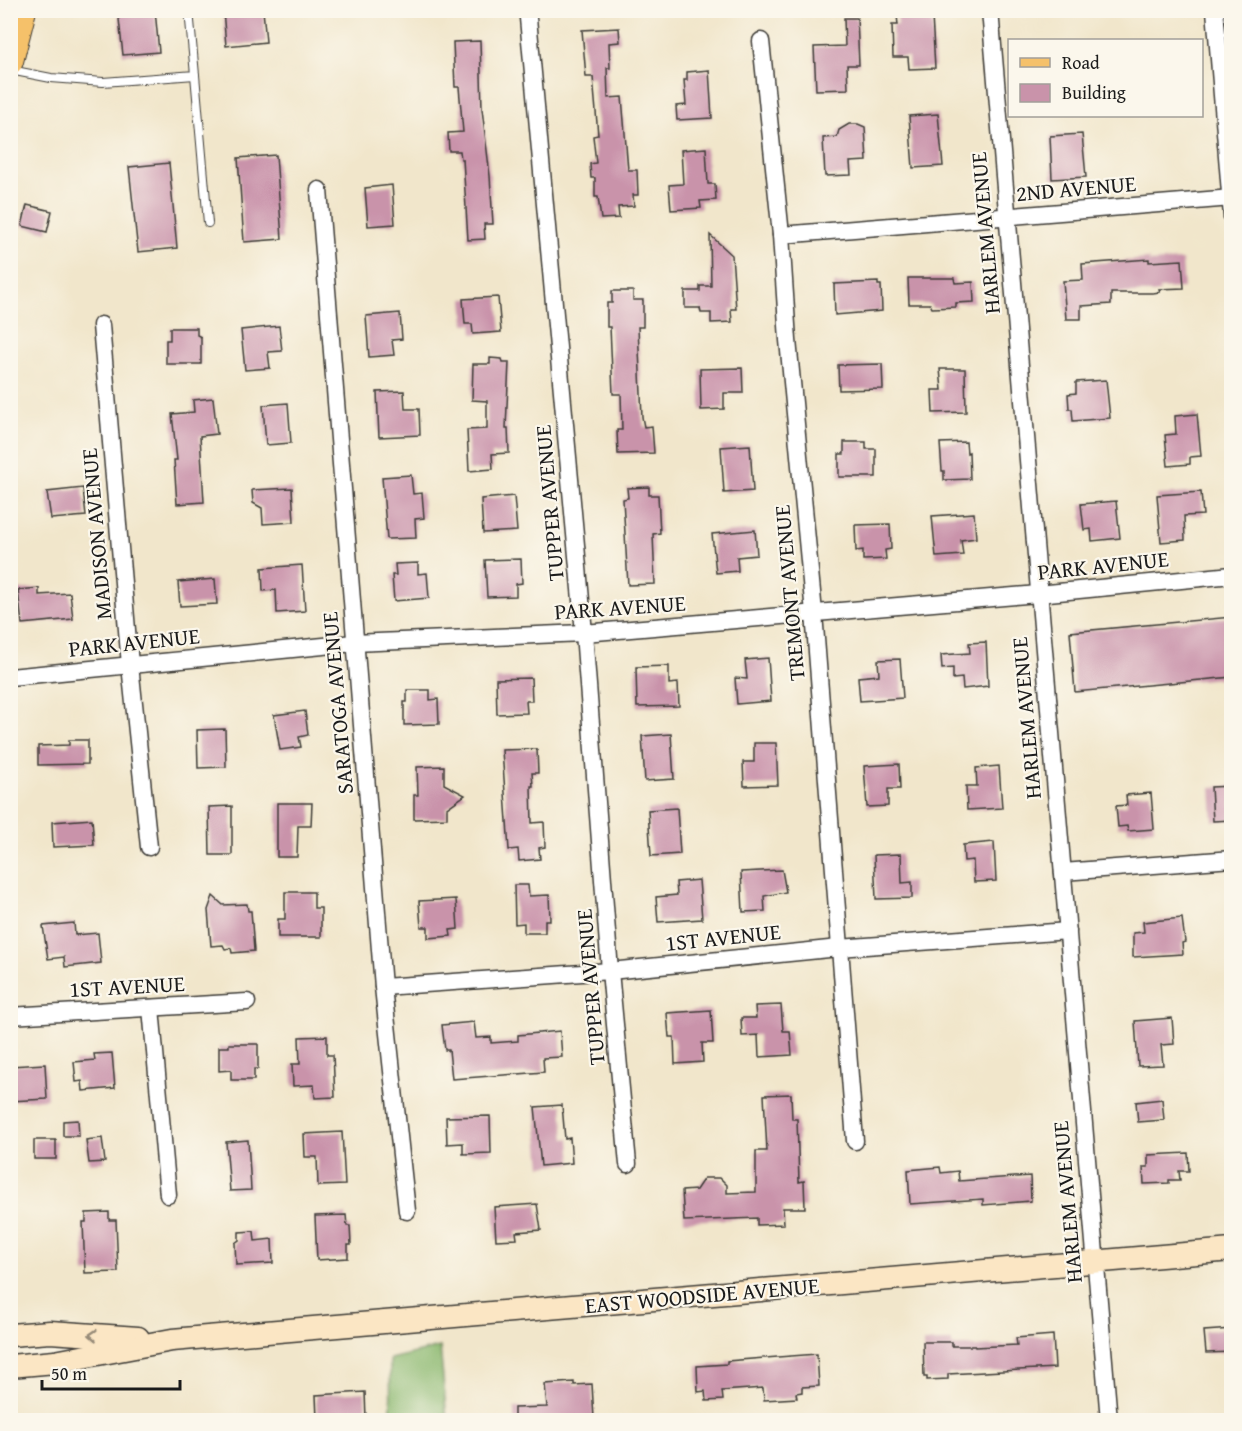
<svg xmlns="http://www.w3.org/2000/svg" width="1242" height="1431" font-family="'Gentium Book Plus',serif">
	<rect width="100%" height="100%" fill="#fbf7ec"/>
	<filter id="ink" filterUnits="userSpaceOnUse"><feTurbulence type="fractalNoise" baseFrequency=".0167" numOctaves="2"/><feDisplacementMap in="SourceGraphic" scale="12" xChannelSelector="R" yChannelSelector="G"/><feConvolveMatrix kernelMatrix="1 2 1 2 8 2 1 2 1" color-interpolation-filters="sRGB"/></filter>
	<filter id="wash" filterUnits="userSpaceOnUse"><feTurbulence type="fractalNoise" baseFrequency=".008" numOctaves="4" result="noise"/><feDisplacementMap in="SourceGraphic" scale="24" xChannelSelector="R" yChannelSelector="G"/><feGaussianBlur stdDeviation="1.35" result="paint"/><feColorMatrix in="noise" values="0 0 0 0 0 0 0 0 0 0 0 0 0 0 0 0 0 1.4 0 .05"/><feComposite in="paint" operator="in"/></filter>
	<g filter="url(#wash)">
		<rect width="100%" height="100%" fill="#f1e6cb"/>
		<path fill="#8db971" stroke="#546a46" stroke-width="1.5" d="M440,1347L447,1420H391L390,1359Z"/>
		<g id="blocks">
			<g fill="#c993aa">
				<path d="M118,10H155L159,52L123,55Z"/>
				<path d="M223,10H263L266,42L226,46Z"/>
				<path d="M911,14V17L932,16L935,68L909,69L908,57H893L892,25H898L897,15Z"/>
				<path d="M844,18H857L859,65H847L848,89L816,90L814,47L845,46Z"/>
				<path d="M619,28L620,42L609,43L610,68H607L608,98L622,97L628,170H637L638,195H633L634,206L618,207L619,218L601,219L598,197H595V178H591L590,164L596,163L593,136L598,135L593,77H586L582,30Z"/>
				<path d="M480,41L482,109L490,176L493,224H484L485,239L468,240L463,159H461L460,151H449L448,133L463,132L459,87H455L453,42Z"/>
				<path d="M709,70L712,118L677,120L676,106L686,105L684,80H687V72Z"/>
				<path d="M938,114L943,166L913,168L909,116Z"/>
				<path d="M849,124H858L865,127L867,161L850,162L851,175L825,176L823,138L837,137L839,130Z"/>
				<path d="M1082,134L1086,177L1052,179L1050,136Z"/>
				<path d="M706,148L708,184H715L716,200L700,201L701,208L671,210L669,185L683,184L681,150Z"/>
				<path d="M276,155L282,239L244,242L238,158Z"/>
				<path d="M169,163L177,248L138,252L129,167Z"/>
				<path d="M392,185L395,224L368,226L365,188Z"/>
				<path d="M27,205L52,211L47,232L22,226Z"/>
				<path d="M710,235L732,255L736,309H731L732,322L711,323V313H701L700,308H685V291H700V286H711Z"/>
				<path d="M1149,259V262L1182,260L1184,288L1159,289L1160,292L1153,293H1111V304L1081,306V319H1066L1063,281L1083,280L1082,264Z"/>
				<path d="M908,278H954L955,283L973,282L974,302L956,303V307L932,308L930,304H909Z"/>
				<path d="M878,282V285H881L882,311L835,315L834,284Z"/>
				<path d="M612,291H633V300H643V327H638L642,417L644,427L652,426L654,453L618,454L617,430H622L621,394H613L610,327H607V303H612Z"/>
				<path d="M498,297L501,332L473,334L472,324H465L463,299Z"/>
				<path d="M400,313L402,339L392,340L394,355L369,357L366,316Z"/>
				<path d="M279,326L282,351L268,352L270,368L245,370L241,330Z"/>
				<path d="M170,328H197V335L201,337V364H166V340H170Z"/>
				<path d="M490,358L502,359L503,362H509L506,428H508L509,453L492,454L493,469L469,471L467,430L487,429V401L472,400L473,364H490Z"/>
				<path d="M882,364L883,389L839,390L838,365Z"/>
				<path d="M742,368L743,393H724V409L701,410L700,369Z"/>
				<path d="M940,369H965L966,412L933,413L932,390H942Z"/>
				<path d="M1106,380L1110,418L1073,421L1072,409H1069L1068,394L1076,393V382Z"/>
				<path d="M404,391L405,409H419L420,435L379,437L377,392Z"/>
				<path d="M213,398L217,434L200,436L204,502L177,504L174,460H177L172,414L194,412L193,400Z"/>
				<path d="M288,403L291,443L266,445L263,405Z"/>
				<path d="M1197,414L1201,456L1190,457V464L1168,466L1165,435L1176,434L1175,416Z"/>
				<path d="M844,442H866V449H876V477H839V454H844Z"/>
				<path d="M966,442L967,453L969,452L970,479L944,480V471H942L940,443Z"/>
				<path d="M750,445L753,491L724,493L721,447Z"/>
				<path d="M411,475L413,494L422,493L424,518L415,519L416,538L387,539L382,477Z"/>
				<path d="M649,487V495H658L660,533L653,534L655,584L628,585L623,499L628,498L627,488Z"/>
				<path d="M83,488L86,516L51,519L47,492Z"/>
				<path d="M292,488L294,522L263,524L262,508L253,503L252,490Z"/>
				<path d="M1201,492L1203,515L1184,516L1185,540L1161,542L1157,495Z"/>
				<path d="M514,496L517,531L483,533L481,499Z"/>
				<path d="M1116,501L1120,538L1092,541L1091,529L1084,530L1081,504Z"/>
				<path d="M974,513L976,538L961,540L963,555L936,557L932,516Z"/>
				<path d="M890,524L891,549L885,550L886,559L863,560V550L856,551L855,525Z"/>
				<path d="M755,530L757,555L737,557L738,571L716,573L712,534Z"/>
				<path d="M521,559L522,583L516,584V596L487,597L485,560Z"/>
				<path d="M418,563V574L427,573L429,598L394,601L392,575H396L395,564Z"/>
				<path d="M302,565L305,611L277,613L276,590L263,591L262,568Z"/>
				<path d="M215,579L217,604L180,606L178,582Z"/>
				<path d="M39,588V595L70,593L73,619L22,624L18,590Z"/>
				<path d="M1232,617V677L1075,692L1070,632Z"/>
				<path d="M986,642L988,686L963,689L962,678L953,679V668L942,669L941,655L970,653L969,643Z"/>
				<path d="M768,658L771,701L737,704L735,678L747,679L745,660Z"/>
				<path d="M900,659L903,698L860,701L858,677L879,675L878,660Z"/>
				<path d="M669,666V684L678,683L679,706L637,707L636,667Z"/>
				<path d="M531,678L532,701H526L527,713L497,714L496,679Z"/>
				<path d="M407,690H430V700L438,699L439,724L404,725V702H407Z"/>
				<path d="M305,711L308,735L299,737L301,747L280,750L274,715Z"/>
				<path d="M225,729L226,767L198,768L197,730Z"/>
				<path d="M671,734L674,779L645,781L642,736Z"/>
				<path d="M69,740H88V764L38,765V746L69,745Z"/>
				<path d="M754,743H776L778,785L744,786L743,762H754Z"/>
				<path d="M537,749L538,773H532L533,786H531L532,823L544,822L545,847L539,848L540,859L519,861L518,849L509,850L502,750Z"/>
				<path d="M899,764L900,789H888V806L867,807L864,766Z"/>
				<path d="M444,766V784L465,795L447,808V818L414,819V795H418L417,767Z"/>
				<path d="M999,766L1002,808L967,810L966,786H977L976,768Z"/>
				<path d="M1232,786V820L1213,821L1211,787Z"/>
				<path d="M1151,793L1154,829L1128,831L1127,826L1118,827L1116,806L1127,805L1126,795Z"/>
				<path d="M277,803H312L311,826H298L297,857H277Z"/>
				<path d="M232,806V855H210L209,807Z"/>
				<path d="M677,808L680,854L651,856L648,810Z"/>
				<path d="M92,819L94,845L53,847L52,822Z"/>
				<path d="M994,842L996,881L974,882L973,860L964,861L963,845Z"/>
				<path d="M901,854L902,883L912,882V898L876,899L874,855Z"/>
				<path d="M782,870L786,892L764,896L765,911L743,912L741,872Z"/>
				<path d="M699,880L702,919L658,922L656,897L677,895L676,882Z"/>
				<path d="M514,885H528L529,896L549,895L550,920H545V933H524V923L515,924Z"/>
				<path d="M285,892H314V908H321V937H278V919H285Z"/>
				<path d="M213,896L223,905L247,904L248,911H251L254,951L232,953L231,948L225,949L223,945L211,946L208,910Z"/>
				<path d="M456,899L458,929L450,930L451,936L428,938V927H421L419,901Z"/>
				<path d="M1182,918L1185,942L1182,943L1183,954L1133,957V933L1144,932L1143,922Z"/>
				<path d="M74,923L75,935L98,933L101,963L65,967L64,957L48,959L43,926Z"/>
				<path d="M781,1005L783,1031H790L792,1055L759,1057L758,1035L742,1036L741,1018H756L755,1006Z"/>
				<path d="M711,1010L713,1043H702L703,1062L675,1064L674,1037H669L667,1013Z"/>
				<path d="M1172,1018L1174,1044L1161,1045L1163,1065L1138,1066L1135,1021Z"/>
				<path d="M474,1022L476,1038L491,1037V1043L518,1041V1035L560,1031L562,1057L543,1058L544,1072L452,1079L449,1050H445L442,1025Z"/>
				<path d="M327,1036V1055H333L335,1097L315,1098L314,1085L293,1086L292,1064H300L299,1037Z"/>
				<path d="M229,1044H258V1069H254V1080H231V1070L219,1071V1047H229Z"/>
				<path d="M112,1053L115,1088L83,1091L82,1081L76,1082L74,1062L95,1060L94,1054Z"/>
				<path d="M45,1064L47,1099L10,1101V1066Z"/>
				<path d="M791,1094L792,1119H797L799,1182L804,1181L805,1208H783L784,1224L757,1225V1218L684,1221L682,1191L696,1190L704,1178H720L727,1185V1193L756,1192V1151H767L764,1095Z"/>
				<path d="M1162,1099L1164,1120L1138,1122L1136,1102Z"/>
				<path d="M562,1105L565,1139L570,1138L572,1163L541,1166L535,1107Z"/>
				<path d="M490,1116L491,1153L463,1154V1143L447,1144L446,1117Z"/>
				<path d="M78,1120L79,1136H63V1121Z"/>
				<path d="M342,1132L345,1185L318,1186L317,1157H305L304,1134Z"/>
				<path d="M102,1138L105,1162L89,1163L86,1140Z"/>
				<rect x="34" y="1140" width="22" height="19"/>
				<path d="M248,1140L251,1190L230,1191L226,1142Z"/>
				<path d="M1188,1153L1189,1171H1179L1180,1180H1169V1183L1144,1184L1143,1167H1148V1155Z"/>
				<path d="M940,1167L941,1173L958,1171L959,1181L1030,1176L1031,1201L983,1205V1199L910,1204L908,1170Z"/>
				<path d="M537,1204L541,1230L516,1232L517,1239L496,1240L494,1207Z"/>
				<path d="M109,1212V1220H116L118,1272L85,1273L83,1222H86V1213Z"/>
				<path d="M346,1215L347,1226H350L351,1245H348V1258L317,1260L315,1216Z"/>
				<path d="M254,1231L255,1241L272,1239L273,1263L236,1265L235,1243L239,1240V1232Z"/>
				<path d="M1232,1329V1352L1206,1353L1204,1331Z"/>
				<path d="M1053,1335L1055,1368L948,1374V1379L927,1380V1377H924L923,1342H952V1346H975V1347L1017,1345L1016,1338Z"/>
				<path d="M817,1354L819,1386L802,1387V1392L796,1393L797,1398L764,1400L763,1388L722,1391L723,1400L706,1401L705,1391L698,1392L697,1366L727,1364V1361Z"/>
				<path d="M574,1382V1385L592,1384L594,1419L514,1420V1408L547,1407L545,1384Z"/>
				<path d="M365,1392L366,1419L317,1420L316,1395Z"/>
			</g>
		</g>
	</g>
	<g filter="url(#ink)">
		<use href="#blocks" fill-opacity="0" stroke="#3c3a36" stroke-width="1.5"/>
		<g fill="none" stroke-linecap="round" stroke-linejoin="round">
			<g stroke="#3c3a36" stroke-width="10">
				<g id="service">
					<path d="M10,70L51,78L103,82L195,75L189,10"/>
					<path d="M195,75L208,223"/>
				</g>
			</g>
			<g stroke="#3c3a36" stroke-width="19">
				<g id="minor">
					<path d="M990,10L1109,1420"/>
					<path d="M1215,10L1232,217"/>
					<path d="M528,18L584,633L610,971L628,1164"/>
					<path d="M761,41L781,235L788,340L814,613L855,1141"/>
					<path d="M319,190L383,987L407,1211"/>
					<path d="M781,235L1232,198"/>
					<path d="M101,325L130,665L149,847"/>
					<path d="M10,677L354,643L584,633L1038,594L1232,575"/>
					<path d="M1063,872L1232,859"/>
					<path d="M383,987L610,971L839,948L1068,931"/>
					<path d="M151,1008L168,1195"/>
					<path d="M10,1016L247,1002"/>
				</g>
			</g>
			<g stroke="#3c3a36" stroke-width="25">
				<g id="secondary">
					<path d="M10,1335L50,1332L138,1338"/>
					<path d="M10,1366L55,1362L172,1340L1232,1250"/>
				</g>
			</g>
			<g stroke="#3c3a36" stroke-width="28">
				<path id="primary" d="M10,61L23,10"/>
			</g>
			<use href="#service" stroke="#fff" stroke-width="8"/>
			<use href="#minor" stroke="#fff" stroke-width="16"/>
			<use href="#secondary" stroke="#fbe6c4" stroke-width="22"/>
			<use href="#primary" stroke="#f5c16b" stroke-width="26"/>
		</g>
		<defs><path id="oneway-chevron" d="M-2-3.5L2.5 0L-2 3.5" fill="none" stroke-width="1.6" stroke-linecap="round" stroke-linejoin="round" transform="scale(1.5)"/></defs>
		<use stroke="#978b78" href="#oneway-chevron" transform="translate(93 1335) rotate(-176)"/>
	</g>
	<g text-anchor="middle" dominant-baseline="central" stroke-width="4.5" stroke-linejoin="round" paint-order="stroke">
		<g font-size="22" fill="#1c1c1c" stroke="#fbf7ec">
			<text transform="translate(1076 188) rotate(-5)">2ND AVENUE</text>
			<text transform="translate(985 233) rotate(-95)">HARLEM AVENUE</text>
			<text transform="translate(549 503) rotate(-95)">TUPPER AVENUE</text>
			<text transform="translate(96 534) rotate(-95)">MADISON AVENUE</text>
			<text transform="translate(1103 565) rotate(-6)">PARK AVENUE</text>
			<text transform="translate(789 593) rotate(-95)">TREMONT AVENUE</text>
			<text transform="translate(620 607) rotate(-4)">PARK AVENUE</text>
			<text transform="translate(134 642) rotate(-6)">PARK AVENUE</text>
			<text transform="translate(337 703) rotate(-95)">SARATOGA AVENUE</text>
			<text transform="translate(1026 718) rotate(-95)">HARLEM AVENUE</text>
			<text transform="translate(723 937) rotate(-6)">1ST AVENUE</text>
			<text transform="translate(127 986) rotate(-3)">1ST AVENUE</text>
			<text transform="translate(590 987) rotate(-95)">TUPPER AVENUE</text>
			<text transform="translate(1067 1202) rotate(-95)">HARLEM AVENUE</text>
			<text transform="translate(702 1295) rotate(-5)">EAST WOODSIDE AVENUE</text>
		</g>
	</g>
	<rect width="1242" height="1431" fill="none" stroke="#fbf7ec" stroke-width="36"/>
	<rect x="1008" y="39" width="195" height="78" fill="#fbf7ec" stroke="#a29f99" stroke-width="1.5"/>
	<rect x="1020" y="58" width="30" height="9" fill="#f5c16b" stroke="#a29f99" stroke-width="1.5"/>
	<text x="1062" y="69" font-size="18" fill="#1c1c1c">Road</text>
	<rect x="1020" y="84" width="30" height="18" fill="#c993aa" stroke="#a29f99" stroke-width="1.5"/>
	<text x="1062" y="99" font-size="18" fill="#1c1c1c">Building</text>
	<path d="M42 1380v9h138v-9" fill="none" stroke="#1c1c1c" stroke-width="3"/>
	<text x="51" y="1380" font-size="18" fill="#1c1c1c" stroke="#fbf7ec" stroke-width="4.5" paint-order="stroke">50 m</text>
</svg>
